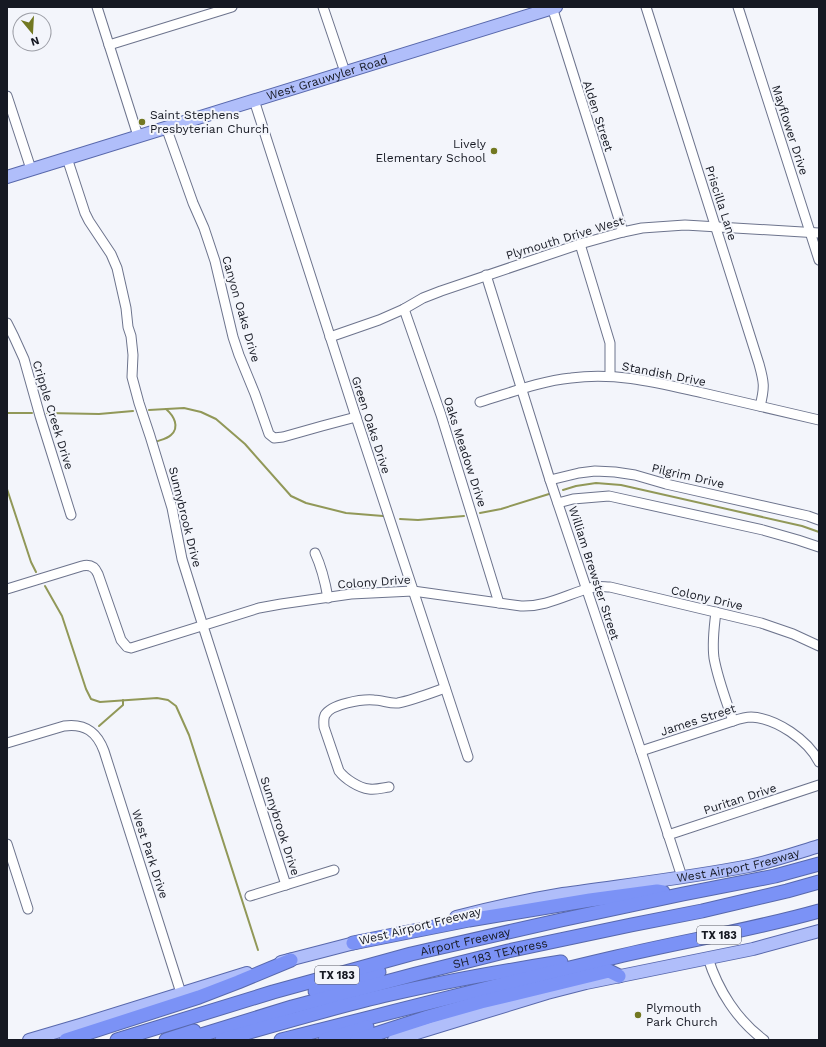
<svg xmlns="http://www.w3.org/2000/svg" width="826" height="1047" font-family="'Work Sans',sans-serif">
	<rect width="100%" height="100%" fill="#f3f5fb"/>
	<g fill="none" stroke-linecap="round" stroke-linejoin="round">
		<g stroke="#919858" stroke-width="2">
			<polyline points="149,410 184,408 201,412 216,419 245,444 291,496 306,503 346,513 383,516"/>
			<polyline points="7,413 32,413"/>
			<polyline points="47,413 99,414 133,411"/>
			<path d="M155,442C160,440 167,439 171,435C180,427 174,416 166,409"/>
			<polyline points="7,489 31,562 36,572"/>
			<polyline points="563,490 576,486 596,483 621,485 802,526 819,532"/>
			<polyline points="480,513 501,509 549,494"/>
			<polyline points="400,519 418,520 464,516"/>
			<polyline points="45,586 62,616 86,689 91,699 100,702 157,698 168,700 176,706 189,735 258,950"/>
			<polyline points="99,726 123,705 123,700"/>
		</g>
		<g stroke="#6d748d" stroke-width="11">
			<g id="minor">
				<polyline points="97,7 138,136"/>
				<polyline points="323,7 345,72"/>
				<polyline points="552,7 623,232"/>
				<path d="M646,7L759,364C764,382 765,387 760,406"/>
				<polyline points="738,7 819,260"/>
				<polyline points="109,45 232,7"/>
				<polyline points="7,96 31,169"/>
				<polyline points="254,100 356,417 468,757"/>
				<polyline points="166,127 193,203 204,228 215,261 233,337 239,355 255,394 269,434 274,438 283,437 322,426 356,417"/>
				<polyline points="67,158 85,213 89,221 111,254 117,268 126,308 128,327 131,336 133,355 132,377 139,403 150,436 172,508 182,559 203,626 286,885"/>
				<polyline points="580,244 610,343 610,376"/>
				<polyline points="486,275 550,480 641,751 682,877"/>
				<polyline points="404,309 441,415 499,603"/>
				<polyline points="7,323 14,337 24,359 40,416 71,515"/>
				<polyline points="330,337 379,320 404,309 423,298 441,291 580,244 623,232 642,228 685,225 819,233"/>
				<path d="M480,402C510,393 540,381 571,378C618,372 658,383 703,393C742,402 780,411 819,420"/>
				<polyline points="550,480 579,473 595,471 615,472 635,475 666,484 808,516 819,520"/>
				<polyline points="558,503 573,499 609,496 763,530 798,540 819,547"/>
				<path d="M315,553C322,568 325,581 328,598"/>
				<path d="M7,589L82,566C90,564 95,567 98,574L121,640L127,647L131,648L259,608L281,604L351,594L413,591L521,606C548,607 569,593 594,587C599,586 605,587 610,587L761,623L793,634L819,646"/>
				<path d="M716,612C714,627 712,643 714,658C718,680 726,700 733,721"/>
				<path d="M7,743L64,726C85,723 97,732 104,751L181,993"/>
				<path d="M641,751L733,721C739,719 745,717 751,717C776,718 808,740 819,762"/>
				<path d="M389,787C382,788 376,790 369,789C359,788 345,779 339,771L324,727C324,723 323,719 325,715C331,704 362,699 374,700C382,700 390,704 398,703C413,700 431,693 445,688"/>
				<polyline points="668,835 819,785"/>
				<polyline points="7,844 28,909"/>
				<polyline points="250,896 334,870"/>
				<path d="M708,958C718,990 737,1020 764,1040"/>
			</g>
		</g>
		<g stroke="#5868ac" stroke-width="14">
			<g id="major">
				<path id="s1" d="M7,177L556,7"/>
				<path id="s2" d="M456,917C491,908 527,900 563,894C625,885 687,878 749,866C773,861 796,853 819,846"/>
				<polyline points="281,962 362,941"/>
				<polyline points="29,1040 80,1025 247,973"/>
				<polyline points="394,1040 547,993 586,983 753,949 819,931"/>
			</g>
		</g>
		<g stroke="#5868ac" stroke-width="15">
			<g id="highway">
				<polyline points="353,943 469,920 590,900 657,891 663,892"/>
				<polyline points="315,991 379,972"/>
				<polyline points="66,1040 199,997 238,982 291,960"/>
				<path id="s3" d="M117,1040L273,992L411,954L561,920L683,894L775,876L819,864"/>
				<polyline points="166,1040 194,1031"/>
				<path id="s4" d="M185,1040L292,1007L416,974L508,951L631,925L702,911L787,891L819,882"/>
				<path d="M222,1040C278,1024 334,1007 391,994C447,981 504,971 561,962"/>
				<path d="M281,1040C393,1012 504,983 616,957C683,941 752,930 819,911"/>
				<polyline points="325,1040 367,1027"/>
				<polyline points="357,1040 428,1017 481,1002 609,971 619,976"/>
			</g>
		</g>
		<use href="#minor" stroke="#fff" stroke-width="9"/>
		<use href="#major" stroke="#b0befa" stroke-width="12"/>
		<use href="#highway" stroke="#7b92f6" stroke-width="13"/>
	</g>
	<g fill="#727821" stroke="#f3f5fb" stroke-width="1.5">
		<circle cx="142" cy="122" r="4"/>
		<circle cx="494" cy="151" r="4"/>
		<circle cx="638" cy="1015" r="4"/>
	</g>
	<g text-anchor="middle" stroke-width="4" stroke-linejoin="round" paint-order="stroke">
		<g fill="#f3f5fb" stroke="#585b64" stroke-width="1">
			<rect x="697" y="926" width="44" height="18" rx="3"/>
			<rect x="315" y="966" width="44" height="18" rx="3"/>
		</g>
		<g font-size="11" font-weight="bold" fill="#161923">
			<text x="719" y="939">TX 183</text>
			<text x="337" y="979">TX 183</text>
		</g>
		<g font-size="12" fill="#161923" stroke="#f3f5fb">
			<text dy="4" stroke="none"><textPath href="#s1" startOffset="335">West Grauwyler Road</textPath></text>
			<text transform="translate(598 116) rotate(72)" y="4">Alden Street</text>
			<text transform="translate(790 130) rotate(72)" y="4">Mayflower Drive</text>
			<text transform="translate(721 203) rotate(72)" y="4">Priscilla Lane</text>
			<text transform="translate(565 238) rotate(-17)" y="4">Plymouth Drive West</text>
			<text transform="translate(241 309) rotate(74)" y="4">Canyon Oaks Drive</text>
			<text transform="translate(664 374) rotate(11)" y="4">Standish Drive</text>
			<text transform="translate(53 415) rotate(73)" y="4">Cripple Creek Drive</text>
			<text transform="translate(371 425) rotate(72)" y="4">Green Oaks Drive</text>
			<text transform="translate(465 452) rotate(72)" y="4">Oaks Meadow Drive</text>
			<text transform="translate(688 476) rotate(13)" y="4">Pilgrim Drive</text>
			<text transform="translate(185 517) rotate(76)" y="4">Sunnybrook Drive</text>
			<text transform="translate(594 573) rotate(72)" y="4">William Brewster Street</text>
			<text transform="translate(374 582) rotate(-4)" y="4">Colony Drive</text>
			<text transform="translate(707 598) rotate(13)" y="4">Colony Drive</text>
			<text transform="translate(698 720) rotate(-18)" y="4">James Street</text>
			<text transform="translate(740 799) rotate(-18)" y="4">Puritan Drive</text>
			<text transform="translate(280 826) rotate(72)" y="4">Sunnybrook Drive</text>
			<text transform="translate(150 854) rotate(72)" y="4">West Park Drive</text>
			<text dy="4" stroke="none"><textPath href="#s2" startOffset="287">West Airport Freeway</textPath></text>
			<text transform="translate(420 926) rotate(-14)" y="4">West Airport Freeway</text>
			<text dy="4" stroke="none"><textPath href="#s3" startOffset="362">Airport Freeway</textPath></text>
			<text dy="4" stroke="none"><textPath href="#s4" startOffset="327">SH 183 TEXpress</textPath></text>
		</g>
		<g font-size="12" fill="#161923" stroke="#f3f5fb" text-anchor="start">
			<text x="150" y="119">Saint Stephens<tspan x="150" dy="14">Presbyterian Church</tspan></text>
			<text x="486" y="148" text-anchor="end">Lively<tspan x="486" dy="14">Elementary School</tspan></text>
			<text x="646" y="1012">Plymouth<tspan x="646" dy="14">Park Church</tspan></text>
		</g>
	</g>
	<rect width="826" height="1047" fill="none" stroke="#161923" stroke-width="16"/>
	<g transform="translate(32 32) rotate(162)"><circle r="19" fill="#f3f5fb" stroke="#9b9da5"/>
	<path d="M0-3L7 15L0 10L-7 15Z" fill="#727821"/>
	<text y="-6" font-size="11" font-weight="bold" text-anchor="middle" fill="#161923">N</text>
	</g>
</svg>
